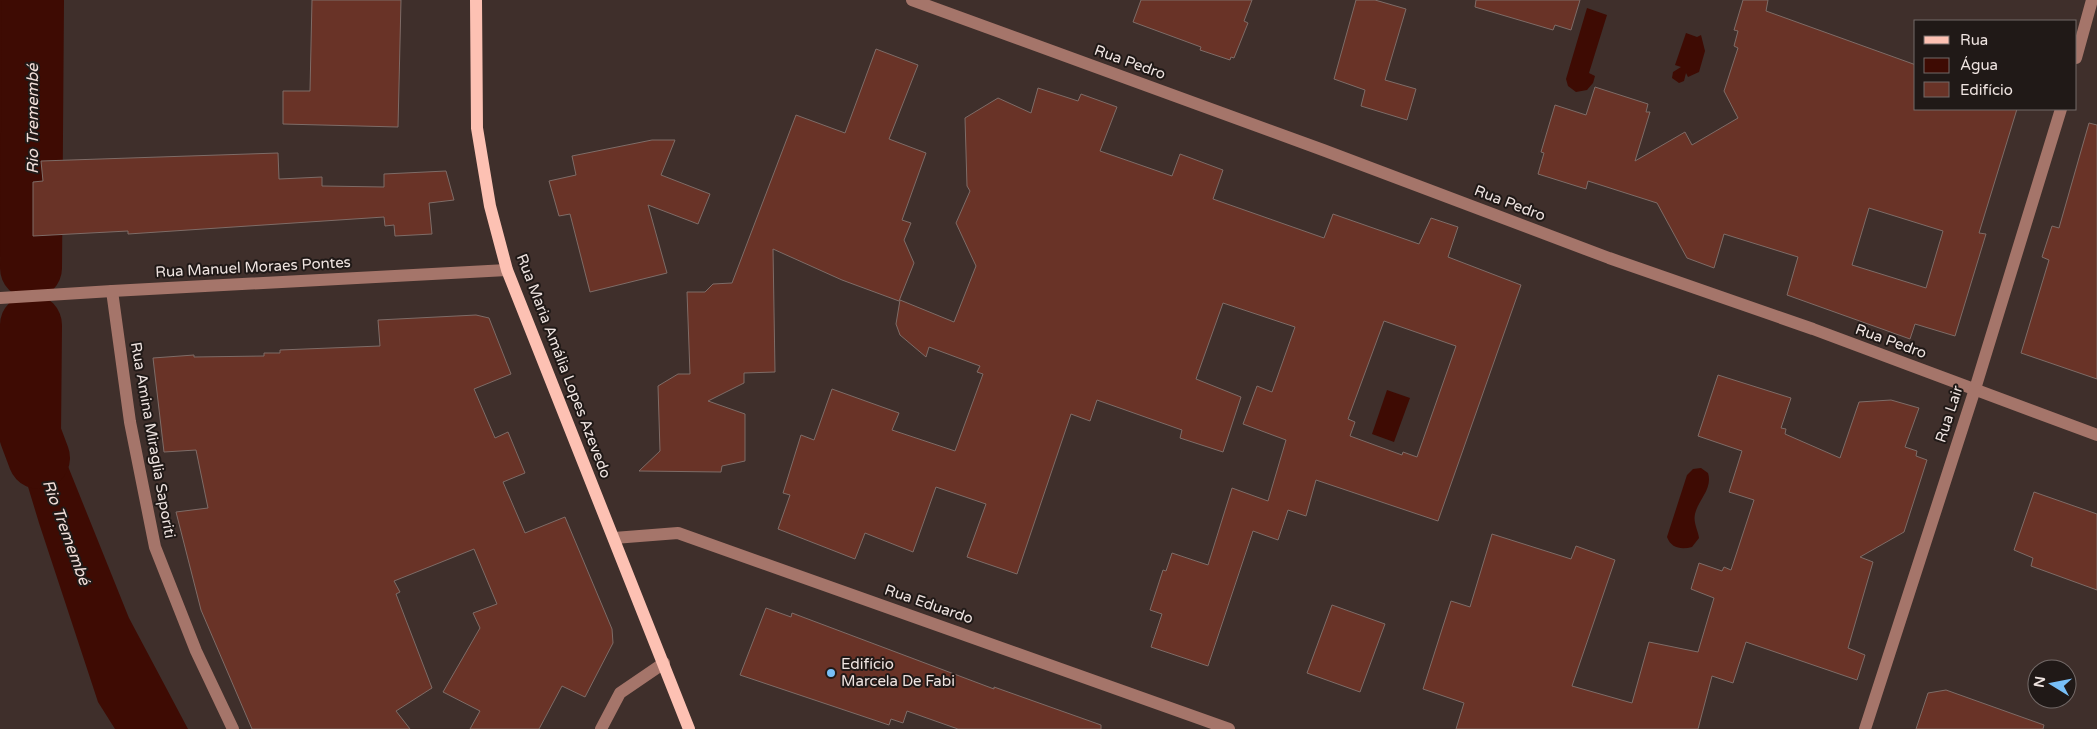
<svg xmlns="http://www.w3.org/2000/svg" width="2097" height="729" font-family="'Varela Round',sans-serif">
	<rect width="100%" height="100%" fill="#3f2f2b"/>
	<g fill="#3e0b03">
		<polygon points="0,0 28,0 15,256 0,257"/>
		<polygon points="1587,8 1607,15 1589,73 1595,76 1593,83 1587,90 1576,92 1568,86 1566,79"/>
		<polygon points="1686,33 1697,37 1701,35 1705,51 1699,72 1688,77 1686,73 1684,81 1679,83 1672,78 1673,72 1681,67 1675,65"/>
		<polygon points="12,327 129,618 188,729 115,729 98,702 39,523 0,394 0,328"/>
		<polygon points="1387,390 1410,398 1394,442 1372,434"/>
		<path d="M1701,468L1708,473C1713,489 1698,500 1695,514C1693,523 1698,530 1699,538L1692,547C1681,550 1671,548 1667,537L1687,475L1693,469Z"/>
	</g>
	<g fill="none" stroke-linecap="round" stroke-linejoin="round">
		<g stroke="#3e0b03" stroke-width="62">
			<polyline points="31,268 33,0"/>
			<polyline points="31,325 30,434 39,458"/>
		</g>
	</g>
	<g fill="#693327" stroke="#7e6c67" fill-rule="evenodd">
		<polygon points="312,0 401,0 398,127 283,124 283,91 310,91"/>
		<polygon points="1141,0 1252,0 1244,21 1248,23 1234,58 1231,57 1230,60 1200,50 1201,47 1133,22"/>
		<polygon points="1356,0 1375,0 1406,9 1385,80 1416,89 1407,120 1361,106 1365,90 1334,79"/>
		<polygon points="1476,0 1580,0 1571,30 1555,25 1553,30 1475,7"/>
		<path d="M1743,0H1768L1766,11L1916,65V109H2017L1979,233L1986,234L1955,336L1915,324L1910,339L1787,295L1798,257L1724,234L1714,268L1687,258L1657,203L1588,181L1586,189L1538,174L1544,153L1541,152L1555,105L1586,115L1595,87L1648,104L1646,112H1650L1635,161L1685,132L1692,145L1738,118L1724,91L1738,48L1734,46L1738,31L1734,30ZM1869,208L1943,231L1926,288L1852,265Z"/>
		<polygon points="876,49 918,65 889,139 926,153 902,220 911,223 904,240 914,263 899,301 842,280 773,249 775,372 744,373 744,383 708,401 745,414 745,461 722,466 721,472 639,471 660,451 658,386 678,374 690,374 687,292 705,292 713,284 732,283 796,115 845,133"/>
		<path d="M1038,88L1078,101L1081,94L1117,107L1100,151L1172,176L1180,154L1223,170L1213,199L1324,238L1333,214L1419,244L1431,218L1458,227L1448,257L1521,285L1438,521L1316,480L1306,516L1288,510L1278,540L1253,531L1208,666L1151,647L1162,614L1150,610L1163,570L1166,571L1172,553L1208,565L1232,488L1268,501L1286,440L1243,424L1257,386L1272,392L1295,327L1223,303L1196,379L1241,397L1223,452L1180,438L1182,430L1097,400L1090,421L1071,414L1017,574L967,557L986,504L936,487L913,552L865,533L855,559L778,529L790,495L783,493L801,435L814,440L832,389L899,413L892,430L955,451L983,374L977,372L980,366L929,347L926,357L900,335L896,324L900,300L954,322L976,266L956,223L970,191L967,186L965,118L998,98L1031,113ZM1384,321L1456,346L1417,457L1403,452L1402,455L1350,436L1355,422L1348,419Z"/>
		<polygon points="2089,123 2097,125 2097,379 2021,353 2049,260 2042,257 2052,226 2059,228"/>
		<polygon points="652,140 675,140 661,175 710,194 698,224 648,205 667,273 590,292 570,214 559,216 549,181 576,175 572,156"/>
		<polygon points="278,153 279,179 322,177 322,186 384,187 384,174 446,171 454,200 429,203 432,234 395,236 394,225 385,226 384,217 128,234 128,231 33,236 33,182 43,181 41,161"/>
		<polygon points="476,315 489,318 511,374 474,389 495,438 508,432 525,473 503,482 525,533 565,517 612,629 613,643 585,697 562,686 539,729 470,729 480,711 443,692 480,628 473,613 497,604 474,549 394,581 400,592 396,594 432,688 396,711 410,729 252,729 201,610 176,512 208,508 196,450 164,452 153,358 194,355 194,357 264,356 264,353 280,353 280,350 380,346 378,320"/>
		<polygon points="1718,375 1791,398 1781,428 1786,429 1785,434 1840,458 1859,402 1891,400 1919,408 1905,447 1917,451 1916,456 1927,460 1904,532 1860,557 1873,562 1848,648 1865,655 1857,680 1746,642 1733,683 1712,676 1698,729 1456,729 1464,703 1423,689 1451,601 1470,607 1492,534 1571,559 1576,546 1615,560 1572,686 1632,703 1649,642 1698,652 1714,598 1691,589 1699,563 1722,571 1724,567 1731,570 1754,500 1729,492 1742,451 1698,436"/>
		<polygon points="2034,492 2097,514 2097,590 2031,566 2033,558 2014,550"/>
		<polygon points="1332,605 1385,624 1360,692 1307,673"/>
		<polygon points="766,608 791,617 792,613 994,689 994,687 1101,725 1101,729 958,729 907,711 903,723 891,719 889,725 740,675"/>
		<polygon points="1946,690 2044,725 2043,729 1916,729 1928,693"/>
	</g>
	<g fill="none" stroke-linecap="round" stroke-linejoin="round">
		<g stroke="#a5756a" stroke-width="12">
			<polyline points="912,0 1323,150 1609,258 1813,329 2097,435"/>
			<polyline points="2076,58 2092,0"/>
			<polyline points="112,291 130,422 155,547 196,651 233,729"/>
			<polyline points="0,298 112,291 507,270"/>
			<polyline points="614,538 678,533 1229,729"/>
			<polyline points="601,729 620,693 664,663"/>
			<polyline points="1865,729 1975,389 2061,109"/>
		</g>
		<polyline stroke="#fdc1b3" stroke-width="12" points="476,0 477,128 490,206 507,270 689,729"/>
	</g>
	<circle fill="#78bff7" stroke="#201917" stroke-width="2" cx="831" cy="673" r="5"/>
	<g text-anchor="middle" stroke-width="4" stroke-linejoin="round" paint-order="stroke">
		<g font-size="15" fill="#efe4e1" stroke="#201917">
			<text transform="translate(1130 62) rotate(20)" y="5">Rua Pedro</text>
			<text transform="translate(1510 203) rotate(21)" y="5">Rua Pedro</text>
			<text transform="translate(253 267) rotate(-3)" y="5">Rua Manuel Moraes Pontes</text>
			<text transform="translate(1891 341) rotate(20)" y="5">Rua Pedro</text>
			<text transform="translate(564 366) rotate(69)" y="5">Rua Maria Amália Lopes Azevedo</text>
			<text transform="translate(1949 414) rotate(-72)" y="5">Rua Lair</text>
			<text transform="translate(153 440) rotate(80)" y="5">Rua Amina Miraglia Saporiti</text>
			<text transform="translate(929 604) rotate(19)" y="5">Rua Eduardo</text>
		</g>
		<g font-size="15" fill="#efe4e1" stroke="#201917" text-anchor="start">
			<text x="841" y="669">Edifício<tspan x="841" dy="17">Marcela De Fabi</tspan></text>
		</g>
		<g font-size="16" font-style="italic" fill="#f2dfda" stroke="#201917">
			<text transform="translate(32 119) rotate(-90)" y="6">Rio Tremembé</text>
			<text transform="translate(67 532) rotate(70)" y="6">Rio Tremembé</text>
		</g>
	</g>
	<rect x="1914" y="20" width="162" height="90" fill="#201917" stroke="#736a68"/>
	<rect x="1924" y="36" width="25" height="8" fill="#fdc1b3" stroke="#736a68"/>
	<text x="1960" y="45" font-size="15" fill="#efe4e1">Rua</text>
	<rect x="1924" y="58" width="25" height="15" fill="#3e0b03" stroke="#736a68"/>
	<text x="1960" y="70" font-size="15" fill="#efe4e1">Água</text>
	<rect x="1924" y="82" width="25" height="15" fill="#693327" stroke="#736a68"/>
	<text x="1960" y="95" font-size="15" fill="#efe4e1">Edifício</text>
	<g transform="translate(2052 684) rotate(280)"><circle r="24" fill="#201917" stroke="#736a68"/>
	<path d="M0-4L9 19L0 12L-9 19Z" fill="#78bff7"/>
	<text y="-8" font-size="14" font-weight="bold" text-anchor="middle" fill="#efe4e1">N</text>
	</g>
</svg>
